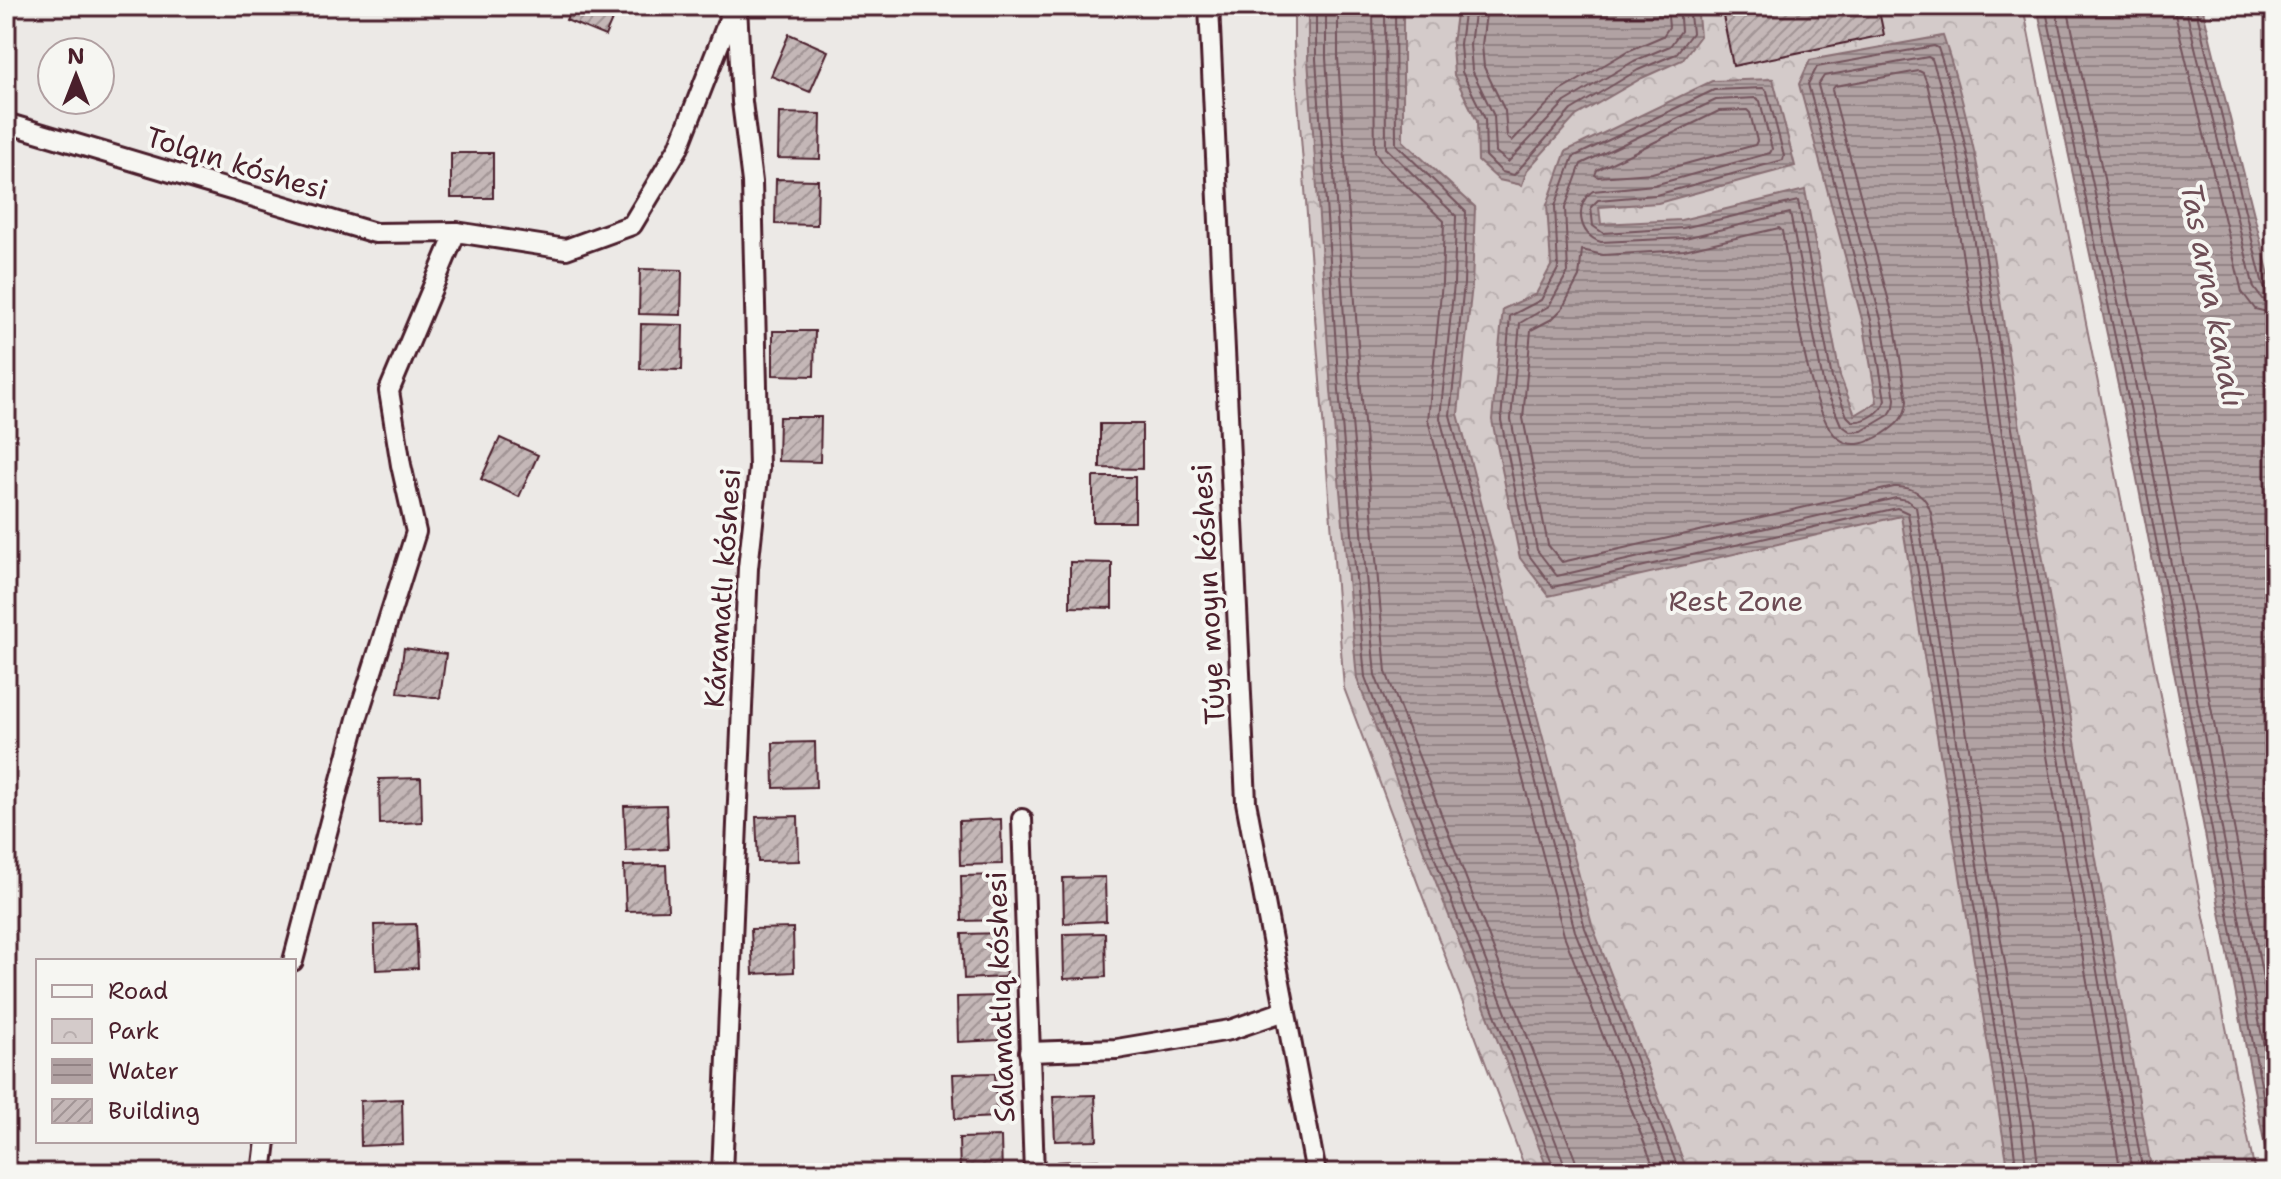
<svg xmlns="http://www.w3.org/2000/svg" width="2281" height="1179" font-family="'Shantell Sans',sans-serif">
	<defs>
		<pattern id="park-crowns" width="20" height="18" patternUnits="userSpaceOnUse" patternTransform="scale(2)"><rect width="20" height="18" fill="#d4cbca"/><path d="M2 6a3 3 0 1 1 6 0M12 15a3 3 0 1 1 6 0" fill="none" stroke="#b8aeae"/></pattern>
		<pattern id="water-rules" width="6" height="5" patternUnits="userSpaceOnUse" patternTransform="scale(2)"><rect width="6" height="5" fill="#b1a2a3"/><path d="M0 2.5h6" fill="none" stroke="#928385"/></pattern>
		<pattern id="building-hatch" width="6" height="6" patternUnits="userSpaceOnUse" patternTransform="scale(2)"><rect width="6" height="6" fill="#c4b7b7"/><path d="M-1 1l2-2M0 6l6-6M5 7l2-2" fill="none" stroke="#a19495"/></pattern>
	</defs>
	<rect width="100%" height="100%" fill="#ece9e6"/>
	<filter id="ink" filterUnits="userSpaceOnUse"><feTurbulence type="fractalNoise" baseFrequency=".0125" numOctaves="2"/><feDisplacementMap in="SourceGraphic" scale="16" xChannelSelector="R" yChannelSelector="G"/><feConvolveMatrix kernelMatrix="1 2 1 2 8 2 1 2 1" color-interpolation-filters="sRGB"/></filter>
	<g filter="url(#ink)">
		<polygon fill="url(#park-crowns)" stroke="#8f757a" stroke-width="2" points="1294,6 2023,6 2255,1173 1527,1173 1344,688 1294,48"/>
		<g fill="url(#water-rules)" stroke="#886e73" stroke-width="2">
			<polygon points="1308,6 1403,6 1403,141 1475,207 1472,285 1458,414 1592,925 1688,1173 1549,1173 1357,679 1331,390 1308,59"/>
			<polygon points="1457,6 1697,6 1700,36 1682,60 1642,78 1576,116 1527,170 1522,185 1499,180 1478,161 1477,121 1454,75 1452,44"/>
			<polygon points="2037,6 2202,6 2275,299 2275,1173 2270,1173 2129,437"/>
			<path d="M1943,36C1987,167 1998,304 2022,439C2064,684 2108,929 2152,1173H2009L1901,516L1549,596L1520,558L1492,420L1503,309L1536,294L1551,266L1547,205L1566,151L1712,81L1773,79L1795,166L1658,203L1599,207L1601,224L1681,220L1805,190L1840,376L1855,415L1877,402L1864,327L1799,84L1810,60Z"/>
		</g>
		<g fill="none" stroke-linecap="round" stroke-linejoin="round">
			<g stroke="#73535b" stroke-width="2">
				<polyline points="1316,6 1316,59 1339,390 1365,677 1556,1173"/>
				<polyline points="1326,6 1326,58 1349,389 1375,675 1564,1163 1566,1173"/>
				<polyline points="1338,6 1338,58 1361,388 1386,672 1575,1159 1578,1173"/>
				<polyline points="1373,6 1375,152 1382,163 1444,221 1442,283 1428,420 1564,935 1656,1173"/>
				<polyline points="1385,6 1386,148 1456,216 1454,284 1440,418 1575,931 1669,1173"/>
				<polyline points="1395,6 1396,144 1466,212 1464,284 1450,415 1585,928 1680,1173"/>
				<polyline points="1465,6 1460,44 1462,72 1485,119 1486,156 1502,172 1514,175 1571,110 1638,70 1676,54 1692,33 1689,6"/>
				<polyline points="1475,6 1470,45 1472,70 1494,116 1496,152 1508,162 1565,102 1634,61 1670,46 1681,31 1679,6"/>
				<polyline points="1487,6 1482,45 1484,67 1505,111 1507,137 1512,141 1560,91 1628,51 1663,36 1669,27 1667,6"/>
				<polyline points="2045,6 2136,436 2275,1157"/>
				<polyline points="2055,6 2146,434 2275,1104"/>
				<polyline points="2067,6 2158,431 2275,1041"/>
				<polyline points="2173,6 2242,292 2255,309 2275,314"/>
				<polyline points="2185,6 2254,288 2262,299 2275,302"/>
				<polyline points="2195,6 2263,285 2268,291 2275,292"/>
				<polygon points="1747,110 1750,113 1757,141 1755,145 1652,173 1598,177 1595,175 1597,170 1719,111"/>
				<path d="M2017,1173L2010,1119L1908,513L1897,508L1553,587L1528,554L1501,420L1510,316L1541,300L1558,269L1555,206L1573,157L1714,90L1763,88L1767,91L1784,156L1783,160L1656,195L1598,200L1591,207L1593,226L1603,233L1683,228L1798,201L1832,378L1847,416L1852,421C1864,423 1883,412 1885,400L1872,324L1808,84L1817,67L1934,46L1938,48C1981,174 1991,309 2014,440C2056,684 2099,929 2143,1173"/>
				<path d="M2027,1173L2020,1117L1916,507L1907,500L1896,498L1557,576L1537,550L1511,419L1520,323L1549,306L1568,272L1565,208L1581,164L1716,100L1756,98L1760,101L1772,149L1770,153L1654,185L1593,191C1574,203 1578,236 1601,242L1685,238L1790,213L1823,382L1841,425L1851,432L1862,431L1889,415L1894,407L1895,399L1882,323L1818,85L1824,76L1928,57L1932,59C1973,181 1982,313 2003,440C2045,684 2090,929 2133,1173"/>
				<path d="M2039,1173L2032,1116L1991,883L1931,513C1926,495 1913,486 1894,487L1562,562L1548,545L1523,418L1531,330L1552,319L1562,309L1579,277L1582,250L1603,255L1684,250L1779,228L1782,231C1790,272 1808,416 1838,438C1853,450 1869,442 1883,434C1897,425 1906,417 1907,401L1894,320L1832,90L1835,86L1919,71L1923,73L1927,83L1954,200L1991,440L2121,1173"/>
			</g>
		</g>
		<g fill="url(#building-hatch)" stroke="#4a1f2b" stroke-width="2">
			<rect x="236" y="6" width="42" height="8"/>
			<polygon points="572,6 618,6 605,36 566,20"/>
			<polygon points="1721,6 1878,6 1884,35 1733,66"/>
			<polygon points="789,34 828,51 810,92 771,76"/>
			<polygon points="779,113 821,114 820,159 778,158"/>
			<rect x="451" y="153" width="42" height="45"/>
			<polygon points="776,179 818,180 817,225 775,224"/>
			<polygon points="640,269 682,270 681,315 639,314"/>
			<polygon points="641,324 683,325 682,370 640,369"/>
			<polygon points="773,331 815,331 814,376 773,375"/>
			<polygon points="779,417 821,417 820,462 778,461"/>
			<polygon points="1100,424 1142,424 1142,469 1100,468"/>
			<polygon points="500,438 538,455 519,497 481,479"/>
			<rect x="1093" y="477" width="42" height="45"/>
			<polygon points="1070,562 1112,563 1112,608 1070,607"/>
			<polygon points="404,648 446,654 440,698 398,693"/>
			<polygon points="815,742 816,787 774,788 773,743"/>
			<polygon points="421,778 422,822 380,824 379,779"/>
			<polygon points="666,805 668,849 626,851 624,806"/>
			<polygon points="798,816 799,861 758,862 756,817"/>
			<polygon points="1001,819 1002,864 960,865 959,821"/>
			<polygon points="666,865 668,910 626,911 624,866"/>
			<polygon points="1003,875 1004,920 962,921 961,876"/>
			<polygon points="1105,877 1106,921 1064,923 1063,878"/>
			<polygon points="416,924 418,968 376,970 374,925"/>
			<polygon points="793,928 794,972 753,974 751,929"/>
			<polygon points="1004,933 1006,977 964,979 962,934"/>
			<polygon points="1105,933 1106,977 1064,979 1063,934"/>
			<polygon points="999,996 1000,1040 958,1042 957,997"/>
			<polygon points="995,1073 997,1117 955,1119 953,1074"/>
			<polygon points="1095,1095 1097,1140 1055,1141 1053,1096"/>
			<polygon points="402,1099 403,1144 361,1146 360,1101"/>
			<polygon points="1001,1137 1002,1173 960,1173 959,1138"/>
			<polygon points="1099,1160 1099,1173 1057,1173 1057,1162"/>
			<polygon points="402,1164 402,1173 360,1173 360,1165"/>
		</g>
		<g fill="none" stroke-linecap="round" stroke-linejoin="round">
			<g stroke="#4a1f2b" stroke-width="24">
				<g id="minor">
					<polyline points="1209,6 1246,802 1316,1173"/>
					<polyline points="6,123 375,233 456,232 566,249 632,225 679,147 734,6"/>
					<polyline points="1022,819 1034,1173"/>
					<polyline points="293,961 357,719 416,532 401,465 389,391 456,232"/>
					<polyline points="1029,1052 1117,1049 1230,1030 1285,1011"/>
					<polyline points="262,1173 266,1141"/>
					<polyline points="722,1173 748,568 759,468 752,182 742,102 737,6"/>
				</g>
			</g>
			<use href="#minor" stroke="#f6f6f2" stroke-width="18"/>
		</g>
	</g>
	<g text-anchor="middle" stroke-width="8" stroke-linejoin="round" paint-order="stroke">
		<g font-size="28" fill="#4a1f2b" stroke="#f6f6f2">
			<text transform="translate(237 163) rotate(17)" y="10">Tolqın kóshesi</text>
			<text transform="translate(722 588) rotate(-86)" y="10">Káramatlı kóshesi</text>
			<text transform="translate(1208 594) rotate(-93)" y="10">Túye moyın kóshesi</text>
			<text transform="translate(1000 997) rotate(-92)" y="10">Salamatlıq kóshesi</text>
		</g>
		<g font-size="28" fill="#6c4a53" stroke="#f6f6f2">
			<text x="1736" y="611">Rest Zone</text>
		</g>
		<g font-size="30" font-style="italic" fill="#6e4d55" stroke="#f6f6f2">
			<text transform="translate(2212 295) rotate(79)" y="10">Tas arna kanalı</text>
		</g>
	</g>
	<rect width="2281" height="1179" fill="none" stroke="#f6f6f2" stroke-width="32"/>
	<rect x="16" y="16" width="2249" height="1147" fill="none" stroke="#4a1f2b" stroke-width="3" filter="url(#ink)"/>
	<rect x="36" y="959" width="260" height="184" fill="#f6f6f2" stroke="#b1a0a2" stroke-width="2"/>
	<rect x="52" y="985" width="40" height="12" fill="#f6f6f2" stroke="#b1a0a2" stroke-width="2"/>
	<text x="108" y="999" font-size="24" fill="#4a1f2b">Road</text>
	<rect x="52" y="1019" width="40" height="24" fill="url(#park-crowns)" stroke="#b1a0a2" stroke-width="2"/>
	<text x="108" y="1039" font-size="24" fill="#4a1f2b">Park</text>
	<rect x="52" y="1059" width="40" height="24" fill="url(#water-rules)" stroke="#b1a0a2" stroke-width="2"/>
	<text x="108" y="1079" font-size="24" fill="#4a1f2b">Water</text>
	<rect x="52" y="1099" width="40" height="24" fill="url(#building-hatch)" stroke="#b1a0a2" stroke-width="2"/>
	<text x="108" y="1119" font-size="24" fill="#4a1f2b">Building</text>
	<g transform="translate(76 76)"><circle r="38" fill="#f6f6f2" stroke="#b1a0a2" stroke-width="2"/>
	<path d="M0-6L14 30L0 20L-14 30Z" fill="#4a1f2b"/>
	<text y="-12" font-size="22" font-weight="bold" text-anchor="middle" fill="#4a1f2b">N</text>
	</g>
</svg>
